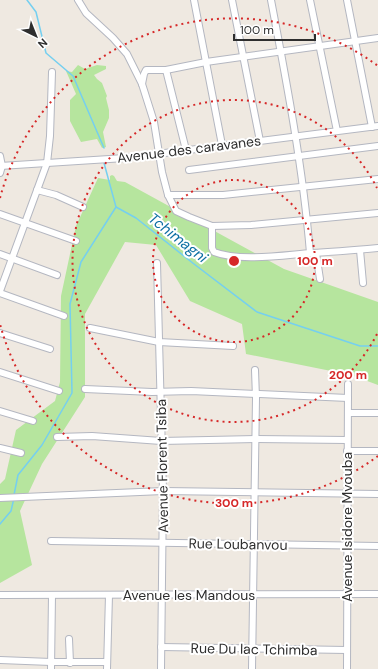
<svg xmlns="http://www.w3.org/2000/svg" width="378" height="669" font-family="'DM Sans',sans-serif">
	<rect width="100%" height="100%" fill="#efe9e1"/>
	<g fill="#b6e59e">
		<polygon points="78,65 85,69 97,65 106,66 106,69 94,75 97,79 102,83 107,96 106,98 109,110 109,118 103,132 106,147 102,148 97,139 81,142 70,121 70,100 76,94 66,71 72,72"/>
		<polygon points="112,175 114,176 117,181 125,182 284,269 378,302 378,385 351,375 246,354 242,324 190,301 156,245 125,242 85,314 85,397 42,464 20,511 32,565 0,583 0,484 5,479 16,430 55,401 60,382 61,296 76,226 98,178 110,180 110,176"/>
	</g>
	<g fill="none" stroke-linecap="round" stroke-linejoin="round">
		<g stroke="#75cff0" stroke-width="1.5">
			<polyline points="27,0 36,12 46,53 73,76 104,148"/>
			<polyline points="104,163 116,207 136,218 194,264 257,312 360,346 378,346"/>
			<polyline points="14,495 18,475 42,445 72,393 70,304 81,262 116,207"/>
			<polyline points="0,524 11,511 14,498"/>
		</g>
		<g stroke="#b4b7c1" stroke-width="8">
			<g id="minor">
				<polyline points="78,0 86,13 113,38 127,54 142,84 154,122 162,172 168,195 176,211 189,217 212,226 251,225 378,213"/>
				<polyline points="194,0 222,145"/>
				<polyline points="232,0 260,141"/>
				<path d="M271,0C287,84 303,168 310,253"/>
				<polyline points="310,0 337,131"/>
				<polyline points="347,0 372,127"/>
				<polyline points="166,70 186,150"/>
				<polyline points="142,84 144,74 146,70 166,70 206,62 378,38"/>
				<polyline points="0,156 2,166 0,173"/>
				<polyline points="0,166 125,158 378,126"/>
				<polyline points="189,170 378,146"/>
				<polyline points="37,190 56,195 83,207"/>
				<polyline points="168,195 223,195 378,179"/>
				<polyline points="0,214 76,241"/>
				<path d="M212,226V248L214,252C239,262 284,255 311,253C333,252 356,250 378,248"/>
				<polyline points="360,250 363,283"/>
				<polyline points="316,253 320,279"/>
				<polyline points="0,254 57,275"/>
				<polyline points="157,263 163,491 161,669"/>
				<polyline points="0,291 47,163 50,136 52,72"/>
				<polyline points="0,293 64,316"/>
				<polyline points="90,328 159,342 233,346"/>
				<polyline points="0,333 50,349"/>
				<polyline points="0,372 59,391"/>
				<polyline points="85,389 152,392 191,391 348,398"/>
				<polyline points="0,411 33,421"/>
				<polyline points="348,413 378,413"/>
				<polyline points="57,437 92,436 161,441 256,439 347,440"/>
				<polyline points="0,448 21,453"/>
				<polyline points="347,451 378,451"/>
				<polyline points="0,498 163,491 378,494"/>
				<polyline points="51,541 378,546"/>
				<polyline points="0,595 378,594"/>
				<polyline points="69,639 70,663"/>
				<polyline points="161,647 347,650"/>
				<polyline points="0,660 51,662 107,662"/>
				<polyline points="51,669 52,595"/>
				<polyline points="107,669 109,595"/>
				<polyline points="252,669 256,398 255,370"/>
				<polyline points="347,669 348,384"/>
			</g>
		</g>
		<use href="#minor" stroke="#fff" stroke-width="6"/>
	</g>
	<g fill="none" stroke="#d62828" stroke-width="2" stroke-dasharray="2 4">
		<circle cx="234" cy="261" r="81"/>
		<path d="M377 334A161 161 0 1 1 377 188"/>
		<path d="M378 456A242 242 0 0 1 0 324M0 198A242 242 0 0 1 378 66"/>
	</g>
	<g text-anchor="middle" stroke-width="4" stroke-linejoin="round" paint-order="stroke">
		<g font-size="14" fill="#2e2e2e" stroke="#fff">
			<text transform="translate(189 149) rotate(-7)" y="5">Avenue des caravanes</text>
			<text transform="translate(162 466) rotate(-91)" y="5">Avenue Florent Tsiba</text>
			<text transform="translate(347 527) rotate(-90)" y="5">Avenue Isidore Mvouba</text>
			<text transform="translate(238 544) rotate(1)" y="5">Rue Loubanvou</text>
			<text x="189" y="600">Avenue les Mandous</text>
			<text transform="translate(254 649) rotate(1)" y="5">Rue Du lac Tchimba</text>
		</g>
		<g font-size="15" font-style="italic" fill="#0d6fa3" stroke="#fff">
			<text transform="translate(178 238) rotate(38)" y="5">Tchimagni</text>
		</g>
	</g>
	<circle cx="234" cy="261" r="6" fill="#d62828" stroke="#fff" stroke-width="2"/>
	<g font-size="12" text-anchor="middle" font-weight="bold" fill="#d62828" stroke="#fff" stroke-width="4" stroke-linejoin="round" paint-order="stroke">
		<text x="315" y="265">100 m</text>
		<text x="348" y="379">200 m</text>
		<text x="234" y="507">300 m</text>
	</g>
	<g transform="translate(36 36) rotate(137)" stroke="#ffffff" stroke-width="3" paint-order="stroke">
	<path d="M0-3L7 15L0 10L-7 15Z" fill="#2e2e2e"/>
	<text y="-6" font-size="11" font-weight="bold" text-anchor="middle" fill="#2e2e2e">N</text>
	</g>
	<path d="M234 34v6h81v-6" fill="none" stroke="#2e2e2e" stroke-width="2"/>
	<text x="240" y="34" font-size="12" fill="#2e2e2e" stroke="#ffffff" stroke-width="3" paint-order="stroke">100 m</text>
</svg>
